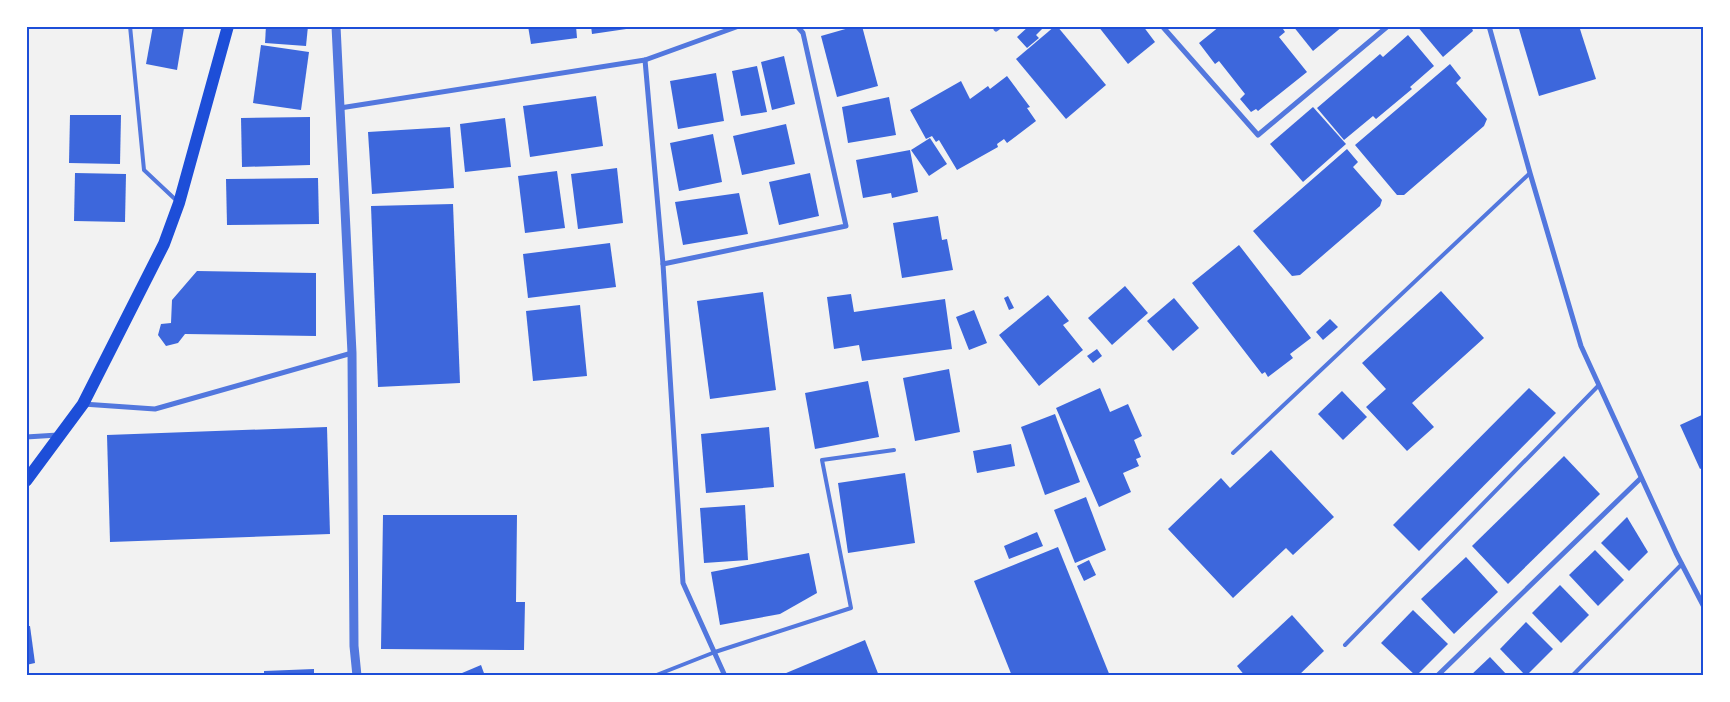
<svg xmlns="http://www.w3.org/2000/svg" width="1730" height="702" font-family="'IBM Plex Sans',sans-serif">
	<rect width="100%" height="100%" fill="#f2f2f2"/>
	<g fill="#3d67dc">
		<polygon points="153,26 184,28 177,70 146,64"/>
		<polygon points="266,26 308,26 306,46 265,43"/>
		<polygon points="528,26 576,26 577,38 531,44"/>
		<polygon points="591,26 640,26 640,27 592,34"/>
		<polygon points="856,26 862,26 878,86 837,97 821,36"/>
		<polygon points="1029,26 1045,26 1036,35 1039,38 1027,48 1017,37"/>
		<polygon points="1055,26 1057,26 1106,85 1066,119 1016,59"/>
		<polygon points="1098,26 1143,26 1155,42 1128,64"/>
		<polygon points="1220,26 1281,26 1285,32 1279,37 1307,72 1258,111 1256,109 1251,112 1240,99 1245,94 1219,61 1215,64 1199,43"/>
		<polygon points="1293,26 1343,26 1313,51"/>
		<polygon points="1417,26 1471,26 1473,31 1443,57"/>
		<polygon points="1529,26 1579,26 1596,79 1539,96 1519,29"/>
		<polygon points="1408,35 1434,66 1410,87 1412,89 1376,119 1373,116 1344,140 1317,108 1380,54 1383,57"/>
		<polygon points="261,45 309,52 301,110 253,103"/>
		<polygon points="784,56 795,104 772,110 761,62"/>
		<polygon points="1450,64 1461,78 1456,83 1487,119 1484,126 1404,195 1397,195 1355,145"/>
		<polygon points="757,66 767,112 741,116 732,71"/>
		<polygon points="716,73 724,121 678,129 670,81"/>
		<polygon points="1007,76 1030,107 1027,108 1036,121 1007,143 1004,139 997,144 998,147 957,170 939,140 936,142 932,136 934,135 926,139 910,110 961,81 970,99 988,86 990,89"/>
		<polygon points="596,96 603,146 530,157 523,106"/>
		<polygon points="889,97 896,135 848,143 842,107"/>
		<polygon points="1313,107 1346,144 1303,182 1270,144"/>
		<polygon points="70,115 121,115 120,164 69,163"/>
		<polygon points="310,117 310,165 242,167 241,118"/>
		<polygon points="505,118 511,167 465,172 460,124"/>
		<polygon points="786,124 795,164 742,175 733,136"/>
		<polygon points="450,127 454,188 372,194 368,132"/>
		<polygon points="713,134 722,182 679,191 670,143"/>
		<polygon points="930,138 947,164 929,176 911,150"/>
		<polygon points="1347,149 1358,162 1353,167 1382,200 1380,206 1300,275 1292,276 1253,231"/>
		<polygon points="910,150 918,192 892,198 891,193 863,198 856,160"/>
		<polygon points="617,168 623,223 578,229 571,174"/>
		<polygon points="557,171 565,228 525,233 518,176"/>
		<polygon points="75,173 126,174 125,222 74,221"/>
		<polygon points="810,173 819,216 779,225 769,182"/>
		<polygon points="318,178 319,224 227,225 226,179"/>
		<polygon points="739,193 748,234 683,245 675,202"/>
		<polygon points="453,204 460,383 378,387 371,206"/>
		<polygon points="938,216 942,240 947,239 953,270 902,278 893,223"/>
		<polygon points="610,243 616,287 528,298 523,254"/>
		<polygon points="1239,245 1311,338 1290,354 1293,358 1268,377 1265,372 1262,374 1192,283"/>
		<polygon points="197,271 316,273 316,336 185,334 178,343 166,346 158,335 161,324 171,323 172,300"/>
		<polygon points="1125,286 1148,313 1112,345 1088,318"/>
		<polygon points="1441,291 1484,338 1412,403 1434,427 1407,451 1366,407 1386,389 1362,363"/>
		<polygon points="763,292 776,390 710,399 697,301"/>
		<polygon points="851,294 854,312 945,299 952,349 862,361 859,345 834,349 827,297"/>
		<polygon points="1048,295 1069,321 1063,325 1083,350 1039,386 999,335"/>
		<polygon points="1008,296 1014,308 1009,310 1004,298"/>
		<polygon points="1174,298 1199,328 1173,351 1147,321"/>
		<polygon points="580,305 587,376 533,381 526,311"/>
		<polygon points="974,310 987,343 969,350 956,317"/>
		<polygon points="1330,319 1338,327 1323,340 1316,332"/>
		<polygon points="1097,349 1102,356 1093,363 1087,356"/>
		<polygon points="949,369 960,432 915,441 903,378"/>
		<polygon points="868,381 879,437 815,449 805,393"/>
		<polygon points="1100,388 1110,412 1128,404 1142,436 1134,440 1141,457 1136,459 1139,466 1123,473 1131,492 1099,507 1056,408"/>
		<polygon points="1529,388 1556,413 1419,551 1393,525"/>
		<polygon points="1342,391 1367,417 1343,440 1318,414"/>
		<polygon points="1055,414 1080,482 1045,495 1021,427"/>
		<polygon points="1704,414 1704,467 1700,469 1680,425"/>
		<polygon points="327,427 330,534 110,542 107,435"/>
		<polygon points="769,427 774,487 706,493 701,434"/>
		<polygon points="1011,444 1015,466 977,473 973,451"/>
		<polygon points="1271,450 1334,517 1293,555 1286,548 1233,598 1168,529 1221,478 1230,488"/>
		<polygon points="1564,456 1600,494 1508,584 1472,546"/>
		<polygon points="905,473 915,543 848,553 838,483"/>
		<polygon points="1086,497 1106,550 1075,563 1054,510"/>
		<polygon points="745,505 748,560 704,563 700,508"/>
		<polygon points="383,515 517,515 516,602 525,602 524,650 381,649"/>
		<polygon points="1627,517 1648,552 1629,571 1601,543"/>
		<polygon points="1037,532 1043,546 1009,559 1004,546"/>
		<polygon points="1058,547 1110,676 1012,676 974,581"/>
		<polygon points="1595,550 1624,580 1598,606 1569,575"/>
		<polygon points="809,553 817,593 780,614 720,625 711,572"/>
		<polygon points="1466,557 1498,592 1454,634 1421,599"/>
		<polygon points="1089,560 1096,575 1084,581 1077,566"/>
		<polygon points="1560,585 1589,615 1561,643 1532,613"/>
		<polygon points="1413,610 1448,644 1416,676 1381,643"/>
		<polygon points="1292,615 1324,651 1298,676 1245,676 1237,666"/>
		<polygon points="1526,622 1553,649 1526,676 1500,649"/>
		<polygon points="26,626 30,626 35,663 26,665"/>
		<polygon points="865,640 879,676 779,676"/>
		<polygon points="1490,657 1508,676 1470,676"/>
		<polygon points="481,665 485,676 455,676"/>
		<polygon points="314,669 314,676 264,676 264,671"/>
	</g>
	<g fill="none" stroke-linecap="round" stroke-linejoin="round">
		<g stroke="#5277de" stroke-width="4">
			<polyline points="130,26 144,170 177,201"/>
			<polyline points="1233,453 1530,173"/>
			<polyline points="1345,645 1599,385"/>
			<polyline points="654,676 715,652 851,608 822,460 894,450"/>
			<polyline points="1572,676 1682,564"/>
		</g>
		<g stroke="#5277de" stroke-width="5">
			<polyline points="1162,26 1258,135 1388,26"/>
			<polyline points="1489,26 1530,173 1581,346 1676,553 1704,607"/>
			<polyline points="996,29 1000,26"/>
			<polyline points="645,60 663,264 683,583 725,676"/>
			<polyline points="340,108 645,60 739,26"/>
			<polyline points="663,264 846,226 803,33 797,26"/>
			<polyline points="83,404 155,409 352,353"/>
			<polyline points="26,437 58,435"/>
			<polyline points="1437,676 1641,478"/>
		</g>
		<polyline stroke="#5277de" stroke-width="9" points="336,26 352,353 354,646 357,676"/>
		<polyline stroke="#1d4ed8" stroke-width="12" points="26,481 83,404 164,244 179,203 228,26"/>
	</g>
	<rect width="1730" height="702" fill="none" stroke="#ffffff" stroke-width="55"/>
	<rect x="28" y="28" width="1674" height="646" fill="none" stroke="#1d4ed8" stroke-width="2"/>
</svg>
